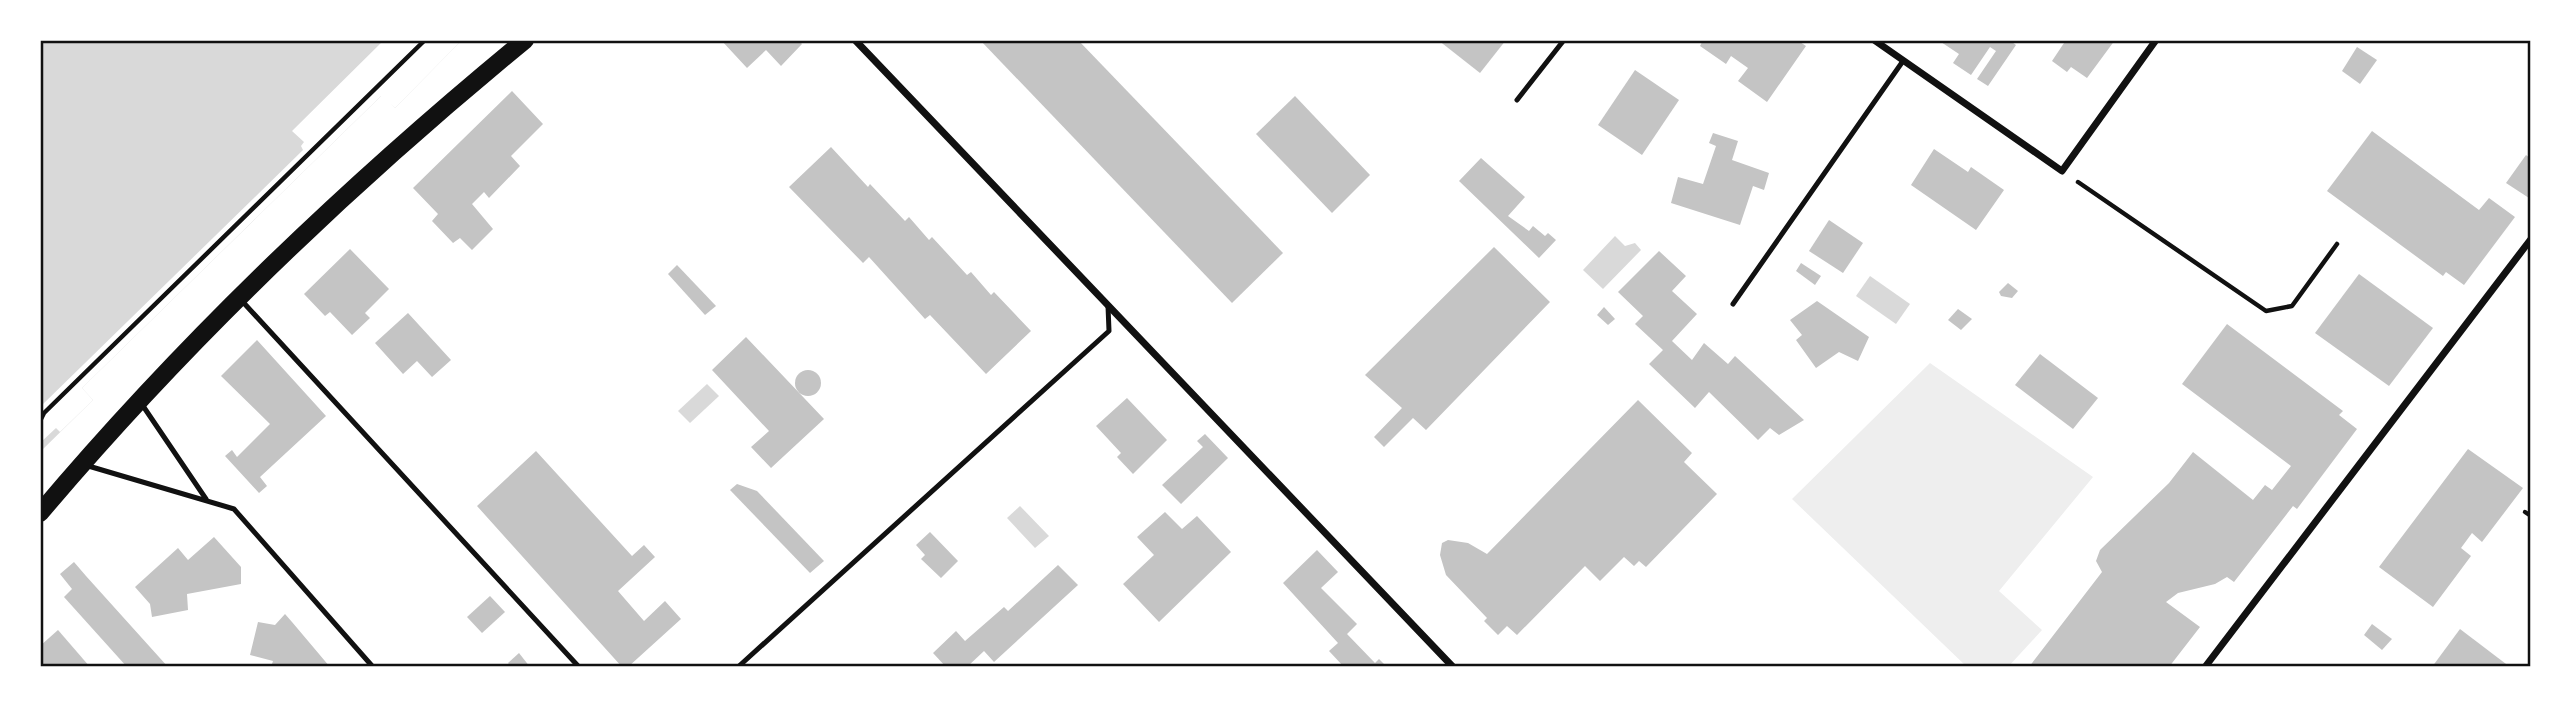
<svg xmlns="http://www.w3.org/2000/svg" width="2571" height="707" font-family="Overpass,sans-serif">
	<rect width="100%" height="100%" fill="#fff"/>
	<polygon fill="#eee" points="1930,363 2093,477 1999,591 2042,630 2008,667 1967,667 1792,499"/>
	<g fill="#d9d9d9">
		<polygon points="40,40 462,40 395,108 382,95 376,101 82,388 93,400 40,452"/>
		<polygon points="1615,236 1625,246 1635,243 1641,250 1603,289 1583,270"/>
		<polygon points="1870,276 1910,304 1896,324 1856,296"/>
		<polygon points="707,384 719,396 690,423 678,411"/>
		<polygon points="1020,506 1049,536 1035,548 1007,518"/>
	</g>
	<polygon fill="#fff" points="384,40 462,40 395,108 381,96 82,388 93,400 60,432 56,428 40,443 40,407 303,150 301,146 304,142 292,131"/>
	<g fill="#c4c4c4">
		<polygon points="721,40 798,40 802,44 781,66 766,50 747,68"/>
		<polygon points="980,40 1078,40 1283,253 1232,303"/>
		<polygon points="1438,40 1506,40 1480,73"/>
		<polygon points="1703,40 1797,40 1806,46 1767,102 1738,81 1748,68 1731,56 1726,64 1700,46"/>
		<polygon points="1938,40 2009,40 2016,45 1988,86 1977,79 1996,51 1990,47 1971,75 1953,63 1959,54"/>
		<polygon points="2066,40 2115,40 2087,78 2071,67 2067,72 2052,61"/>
		<polygon points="2357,47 2377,60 2360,84 2342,71"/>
		<polygon points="1635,70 1679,100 1642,155 1598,125"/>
		<polygon points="512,91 543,124 511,156 520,166 489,198 484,192 472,204 493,229 472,250 460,238 453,243 432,221 438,214 413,188"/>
		<polygon points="1295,96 1370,175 1332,213 1256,134"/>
		<polygon points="2372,131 2479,210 2489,198 2515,217 2464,285 2446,272 2443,276 2327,191"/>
		<polygon points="1713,133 1738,141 1732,160 1769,173 1764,190 1753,186 1740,225 1671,203 1678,177 1703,184 1716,146 1709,143"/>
		<polygon points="831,147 868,187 870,184 905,221 909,217 929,240 932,237 967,275 971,272 991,295 994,292 1031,331 986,374 930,315 925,319 869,257 863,263 789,187"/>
		<polygon points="1934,149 1968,172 1971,167 2004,190 1976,230 1911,185"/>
		<polygon points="2526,155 2531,159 2529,198 2506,183"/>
		<polygon points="1481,158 1525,197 1508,216 1529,231 1533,226 1545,236 1548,233 1556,240 1539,258 1459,181"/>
		<polygon points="1829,220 1863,243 1843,273 1809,251"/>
		<polygon points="1494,247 1550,302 1426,430 1413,418 1384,447 1374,437 1402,408 1365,375"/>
		<polygon points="350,249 389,289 365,313 370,318 352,335 330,312 325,316 304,294"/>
		<polygon points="1659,251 1686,276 1672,291 1697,314 1672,341 1692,360 1704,343 1728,364 1735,356 1804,420 1779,435 1770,428 1758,440 1709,392 1695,408 1649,364 1663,350 1635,324 1643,316 1618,292"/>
		<polygon points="1801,263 1821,276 1815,285 1796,271"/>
		<polygon points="677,265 716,306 705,315 668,274"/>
		<polygon points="2359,274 2433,328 2389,386 2315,333"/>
		<polygon points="2008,283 2018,291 2012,298 2001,296 1999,292"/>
		<polygon points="1817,301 1869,337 1858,361 1839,352 1816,368 1796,340 1802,335 1790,320"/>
		<polygon points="1604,307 1615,319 1608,325 1597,315"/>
		<polygon points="1958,309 1972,319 1961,330 1948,320"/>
		<polygon points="408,313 451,360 432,377 417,361 403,374 375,343"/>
		<polygon points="2227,324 2343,411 2339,415 2357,429 2297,509 2293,506 2234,582 2227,577 2215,584 2178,593 2166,602 2200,627 2169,667 2029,667 2102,572 2096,561 2100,550 2169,483 2193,452 2253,500 2265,485 2272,490 2291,466 2182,384"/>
		<polygon points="746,337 824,419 771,468 751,447 769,431 712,370"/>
		<polygon points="257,340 326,416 260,477 267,486 259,493 225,456 232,450 237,457 270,424 221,376"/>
		<polygon points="2040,354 2098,398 2073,429 2015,385"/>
		<circle cx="808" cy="383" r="13"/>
		<polygon points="1127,398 1167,440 1133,474 1117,457 1121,453 1096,426"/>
		<polygon points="1638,400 1692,453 1684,462 1717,494 1646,567 1639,561 1634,566 1624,557 1600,581 1585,566 1517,635 1507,626 1498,635 1484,621 1487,618 1446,575 1440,555 1442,543 1448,540 1468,543 1487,554"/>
		<polygon points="1205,434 1228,458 1181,504 1162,485 1203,447 1197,441"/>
		<polygon points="2468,449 2523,488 2482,542 2472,533 2461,548 2471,556 2433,607 2379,567"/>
		<polygon points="536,451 632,556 644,545 655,557 618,591 644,621 665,601 681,619 628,667 622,667 477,506"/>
		<polygon points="737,484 757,491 824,561 810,573 730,490"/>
		<polygon points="1165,512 1182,529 1197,516 1231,552 1159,622 1123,584 1154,555 1137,537"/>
		<polygon points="930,532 958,561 941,578 921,559 925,555 916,545"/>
		<polygon points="214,537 241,567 241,584 187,594 188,610 152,617 150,604 135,587 178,548 188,560"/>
		<polygon points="1317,550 1338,572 1321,588 1357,624 1347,634 1375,663 1379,659 1387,667 1344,667 1329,651 1338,643 1283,583"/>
		<polygon points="74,562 86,576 168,667 127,667 64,597 72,589 60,574"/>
		<polygon points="1058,565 1078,585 994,662 984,651 967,667 946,667 933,653 956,631 965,641 1004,607 1008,611"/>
		<polygon points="490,596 505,612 482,633 467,617"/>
		<polygon points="285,614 292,622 330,667 271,667 273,661 250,655 258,622 275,625"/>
		<polygon points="2372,624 2392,639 2382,650 2364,635"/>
		<polygon points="2460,629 2510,667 2432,667"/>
		<polygon points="58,630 90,667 40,667 40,646"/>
		<polygon points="519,653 530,667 511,667 508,663"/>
	</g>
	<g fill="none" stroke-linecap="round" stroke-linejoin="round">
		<g stroke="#111" stroke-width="4.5">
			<polyline points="2078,182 2266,311 2292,306 2337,244"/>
			<polyline points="40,421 44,413 425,40"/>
			<polyline points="2525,512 2531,516"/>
		</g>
		<g stroke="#111" stroke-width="5">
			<polyline points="1517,100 1564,40"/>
			<polyline points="242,301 579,667"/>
			<polyline points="1733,304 1903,61"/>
			<polyline points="141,403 206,499"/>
			<polyline points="85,465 234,509 373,667"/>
			<polyline points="738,667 1109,331 1108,306"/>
		</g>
		<g stroke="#111" stroke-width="7">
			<polyline points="855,40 1453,667"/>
			<polyline points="1874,40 2062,171 2156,40"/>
			<polyline points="2205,667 2531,239"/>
		</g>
		<path stroke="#111" stroke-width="18" d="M40,513C185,341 351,183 525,40"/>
	</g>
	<rect width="2571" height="707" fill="none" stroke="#ffffff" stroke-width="84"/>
	<rect x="42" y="42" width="2487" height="623" fill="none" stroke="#111" stroke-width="2.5"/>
</svg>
